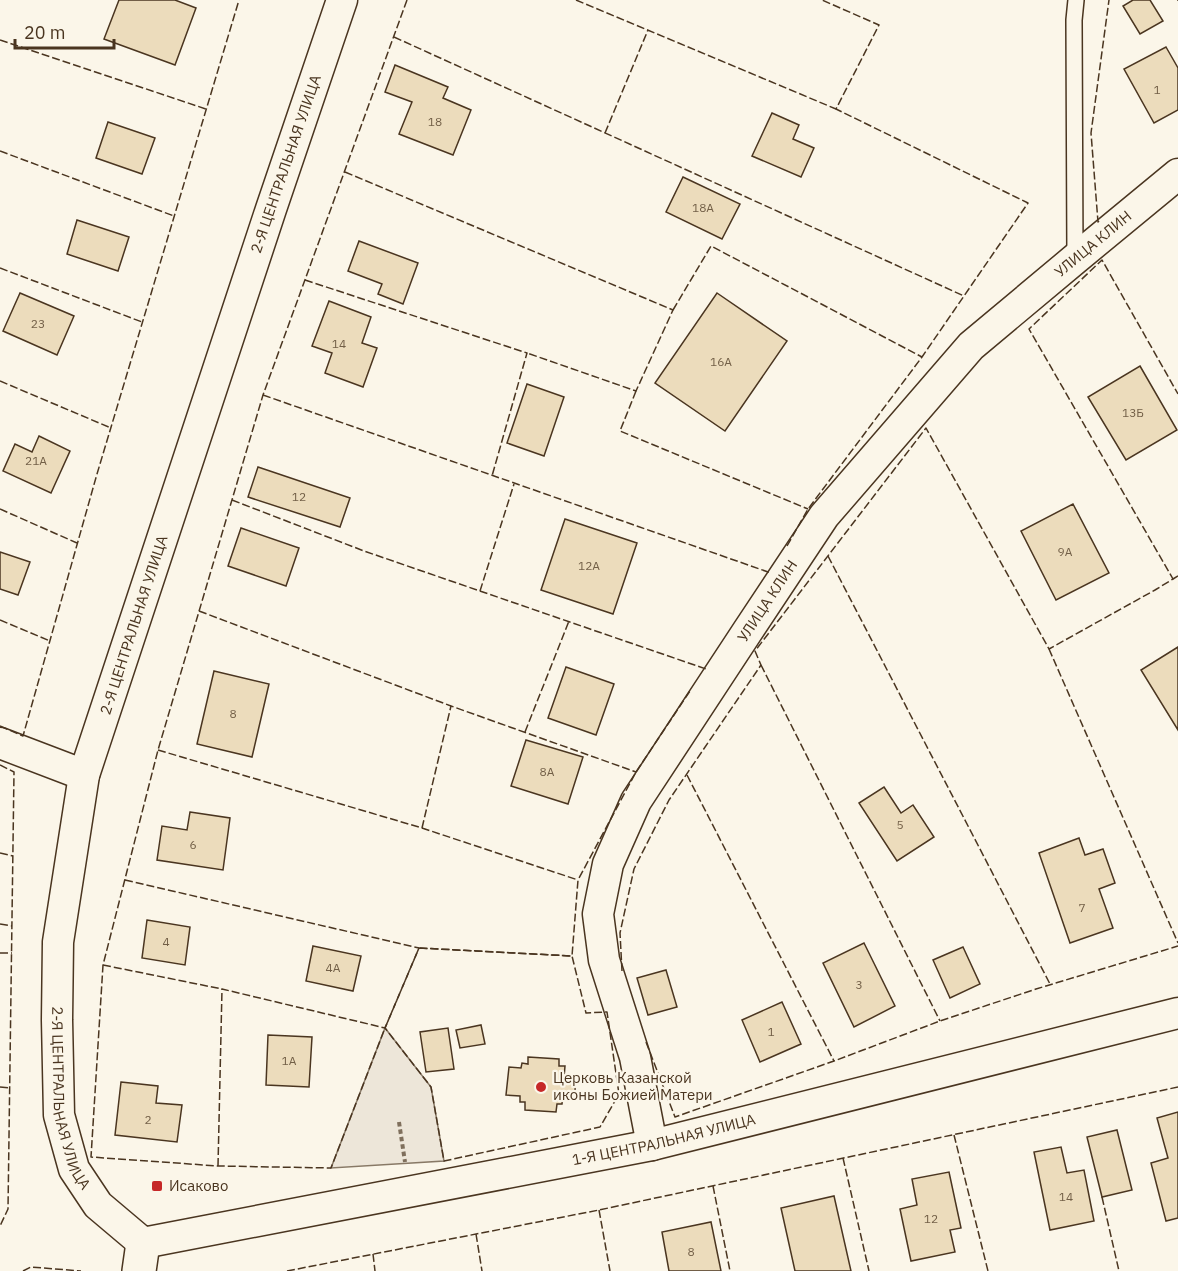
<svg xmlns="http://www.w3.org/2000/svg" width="1178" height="1271" font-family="'IBM Plex Sans',sans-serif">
	<rect width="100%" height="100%" fill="#fbf6e9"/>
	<polygon fill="#ede6d9" stroke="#887966" stroke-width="1.5" points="385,1028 431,1087 444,1161 331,1168"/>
	<g fill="#ecdcbc" stroke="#4a3520" stroke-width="1.5">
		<polygon points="119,0 175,0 196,8 175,65 104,39"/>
		<polygon points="1133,0 1150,0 1163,21 1140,34 1123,6"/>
		<polygon points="1166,47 1178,68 1178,110 1154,123 1124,69"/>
		<polygon points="395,65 448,87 443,98 471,110 453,155 399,134 412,102 385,92"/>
		<polygon points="772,113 799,125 793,139 814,148 801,177 752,156"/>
		<polygon points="108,122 155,138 142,174 96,158"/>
		<polygon points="683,177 740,204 722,239 666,212"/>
		<polygon points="77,220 129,237 118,271 67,254"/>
		<polygon points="359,241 418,263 403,304 378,294 382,284 348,271"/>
		<polygon points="20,293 74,316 57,355 3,331"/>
		<polygon points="717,293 787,341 725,431 655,383"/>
		<polygon points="329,301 371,317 362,343 377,348 363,387 325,373 332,353 312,346"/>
		<polygon points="1140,366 1177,430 1126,460 1088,397"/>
		<polygon points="527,384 564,397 544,456 507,443"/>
		<polygon points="39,436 70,451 51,493 3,471 15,444 32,452"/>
		<polygon points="258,467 350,498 340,527 248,497"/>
		<polygon points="1073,504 1109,573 1056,600 1021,531"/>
		<polygon points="565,519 637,543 613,614 541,590"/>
		<polygon points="241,528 299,548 286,586 228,566"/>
		<polygon points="0,552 30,562 18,595 0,589"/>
		<polygon points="1178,647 1178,730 1141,670"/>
		<polygon points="566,667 614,684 596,735 548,718"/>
		<polygon points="214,671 269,684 252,757 197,744"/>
		<polygon points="526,740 583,757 568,804 511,786"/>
		<polygon points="884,787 901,813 913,805 934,837 897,861 859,803"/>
		<polygon points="190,812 230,818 223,870 157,860 162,826 187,830"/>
		<polygon points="1079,838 1085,855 1103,849 1115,883 1099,889 1113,928 1070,943 1039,853"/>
		<polygon points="147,920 190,927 185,965 142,958"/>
		<polygon points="864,943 895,1006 854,1027 823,963"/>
		<polygon points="313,946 361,956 353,991 306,981"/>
		<polygon points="963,947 980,984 950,998 933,960"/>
		<polygon points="666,970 677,1007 648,1015 637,978"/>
		<polygon points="782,1002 801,1044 760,1062 742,1020"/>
		<polygon points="481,1025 485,1044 460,1048 456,1030"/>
		<polygon points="448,1028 454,1069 426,1072 420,1032"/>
		<polygon points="268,1035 312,1037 309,1087 266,1085"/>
		<polygon points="528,1057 559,1059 559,1066 565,1066 564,1078 575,1078 575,1096 563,1095 562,1104 557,1104 556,1112 525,1110 525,1102 520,1102 520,1096 506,1095 509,1067 521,1068 522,1063 528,1064"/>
		<polygon points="121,1082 158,1086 156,1103 182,1105 177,1142 115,1135"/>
		<polygon points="1178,1112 1178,1218 1166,1221 1151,1163 1168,1158 1157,1118"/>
		<polygon points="1117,1130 1132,1190 1102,1197 1087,1137"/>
		<polygon points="1061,1147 1067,1173 1084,1170 1094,1221 1050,1230 1034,1152"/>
		<polygon points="949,1172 961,1228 950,1230 955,1252 911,1261 900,1209 917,1205 912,1179"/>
		<polygon points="834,1196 851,1271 795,1271 781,1208"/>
		<polygon points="711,1222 721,1271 669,1271 662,1232"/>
	</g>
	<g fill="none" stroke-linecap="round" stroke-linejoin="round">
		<g stroke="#4a3520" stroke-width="18">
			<polyline id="service" points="1075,258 1074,20 1076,0"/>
		</g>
		<g stroke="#4a3520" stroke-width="33">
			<g id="minor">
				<path id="s1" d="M342,0L271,209L84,775L58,942L57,1020L59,1115L74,1169L98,1205L143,1243L652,1145L1178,1013"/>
				<polyline points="0,743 84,775"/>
				<path id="s2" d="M652,1145L635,1057L604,960L598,914L608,864L636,801L747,632L824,516L971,346L1075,259L1178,174"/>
			</g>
		</g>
		<g stroke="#4a3520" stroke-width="36">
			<polyline id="tertiary" points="139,1271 143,1243"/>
		</g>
		<polyline stroke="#7f6f5c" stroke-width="4" stroke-dasharray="4.5 3" stroke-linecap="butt" points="399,1122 405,1162"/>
		<use href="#service" stroke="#fbf6e9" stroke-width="15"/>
		<use href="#minor" stroke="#fbf6e9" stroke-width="30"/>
		<use href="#tertiary" stroke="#fbf6e9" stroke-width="33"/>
		<g stroke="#4a3520" stroke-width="1.5" stroke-dasharray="8 3" stroke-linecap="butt">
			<polyline points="407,0 263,395 158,750 103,965 91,1157 218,1166 331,1168 385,1028 419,948 572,956 578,880 636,772 690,691"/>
			<polyline points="576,0 836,109"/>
			<polyline points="1178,0 1178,1"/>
			<polyline points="394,37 964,296"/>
			<polyline points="0,40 206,109"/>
			<polyline points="605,133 648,30"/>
			<polyline points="0,151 174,216"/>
			<polyline points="345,172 673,310 636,391 527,353"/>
			<polyline points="1099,221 1098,222 1091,133 1109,0"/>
			<polyline points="0,268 142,322"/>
			<polyline points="305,280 527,353 492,476"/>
			<polyline points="673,310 711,246 922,357"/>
			<polyline points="0,381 111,428"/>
			<polyline points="636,391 620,431 808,509"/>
			<polyline points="263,395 771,573"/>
			<polyline points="232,500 364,551 706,669"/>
			<polyline points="0,509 77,543"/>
			<polyline points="787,546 808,509 922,357 1028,203 836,109 879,25 822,0"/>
			<polyline points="828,556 1050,984"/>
			<polyline points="1173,579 1178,576"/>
			<polyline points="480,591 514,484"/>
			<polyline points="199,611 451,706 636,772"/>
			<polyline points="0,620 50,641"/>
			<polyline points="1049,649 1178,943"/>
			<polyline points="761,665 940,1021"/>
			<polyline points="0,726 23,736 97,474 239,0"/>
			<polyline points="525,732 569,621"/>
			<polyline points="158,750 422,828 578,880"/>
			<polyline points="0,765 14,772 8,1209 0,1226"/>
			<polyline points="687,775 834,1061"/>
			<polyline points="422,828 451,706"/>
			<polyline points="0,853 13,856"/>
			<polyline points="125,880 419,948"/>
			<polyline points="0,924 12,926"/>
			<polygon points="419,948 572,956 586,1013 607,1012 619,1094 600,1127 444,1161 431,1087 385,1028"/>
			<polyline points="0,953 12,953"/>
			<polyline points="103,965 222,989"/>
			<polyline points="622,971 620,933 634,869 669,800 761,665 755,651 926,428 1049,649 1155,590 1173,579 1029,329 1102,260 1178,394"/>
			<polyline points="646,1042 675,1117 834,1061 940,1021 1036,989 1178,946"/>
			<polyline points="0,1087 10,1088"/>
			<polyline points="954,1135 988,1271"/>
			<polyline points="843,1158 869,1271"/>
			<polyline points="218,1166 222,989 385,1028"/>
			<polyline points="713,1186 730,1271"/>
			<polyline points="1102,1197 1119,1271"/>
			<polyline points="599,1210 610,1271"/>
			<polyline points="476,1234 482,1271"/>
			<polyline points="373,1254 375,1271"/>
			<polyline points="23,1271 31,1267 81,1271"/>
			<polyline points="287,1271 599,1210 1178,1087"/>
		</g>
	</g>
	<g fill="#c62828" stroke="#fbf6e9" stroke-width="2">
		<circle cx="541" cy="1087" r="6"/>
		<rect x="151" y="1180" width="12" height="12" rx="3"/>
	</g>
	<g text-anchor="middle" stroke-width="4.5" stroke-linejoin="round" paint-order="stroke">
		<g font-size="12" fill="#725f47">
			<text x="1157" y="94">1</text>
			<text x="435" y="126">18</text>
			<text x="703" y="212">18А</text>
			<text x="38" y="328">23</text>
			<text x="339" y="348">14</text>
			<text x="721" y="366">16А</text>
			<text x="1133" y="417">13Б</text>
			<text x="36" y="465">21А</text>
			<text x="299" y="501">12</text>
			<text x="1065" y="556">9А</text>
			<text x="589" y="570">12А</text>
			<text x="233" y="718">8</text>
			<text x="547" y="776">8А</text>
			<text x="900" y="829">5</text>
			<text x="193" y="849">6</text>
			<text x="1082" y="912">7</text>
			<text x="166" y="946">4</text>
			<text x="333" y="972">4А</text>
			<text x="859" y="989">3</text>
			<text x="771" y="1036">1</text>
			<text x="289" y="1065">1А</text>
			<text x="148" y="1124">2</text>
			<text x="1066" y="1201">14</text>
			<text x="931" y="1223">12</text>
			<text x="691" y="1256">8</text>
		</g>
		<g font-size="15" fill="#4a3520" stroke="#fbf6e9">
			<text transform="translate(286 164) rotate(-71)" y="5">2-Я ЦЕНТРАЛЬНАЯ УЛИЦА</text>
			<text dy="5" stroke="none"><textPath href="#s2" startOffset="1083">УЛИЦА КЛИН</textPath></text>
			<text dy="5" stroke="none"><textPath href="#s2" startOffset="597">УЛИЦА КЛИН</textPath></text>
			<text transform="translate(134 625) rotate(-72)" y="5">2-Я ЦЕНТРАЛЬНАЯ УЛИЦА</text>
			<text dy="5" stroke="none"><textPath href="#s1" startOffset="1144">2-Я ЦЕНТРАЛЬНАЯ УЛИЦА</textPath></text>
			<text dy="5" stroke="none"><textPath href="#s1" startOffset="1848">1-Я ЦЕНТРАЛЬНАЯ УЛИЦА</textPath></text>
		</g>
		<g font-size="15" fill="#4a3520" stroke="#fbf6e9" text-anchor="start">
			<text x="553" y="1083">Церковь Казанской<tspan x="553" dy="17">иконы Божией Матери</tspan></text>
			<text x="169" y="1191">Исаково</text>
		</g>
	</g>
	<path d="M15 39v9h99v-9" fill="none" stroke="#4a3520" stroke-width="3"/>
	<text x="24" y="39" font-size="18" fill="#4a3520" stroke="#fbf6e9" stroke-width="4.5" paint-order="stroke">20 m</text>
</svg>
